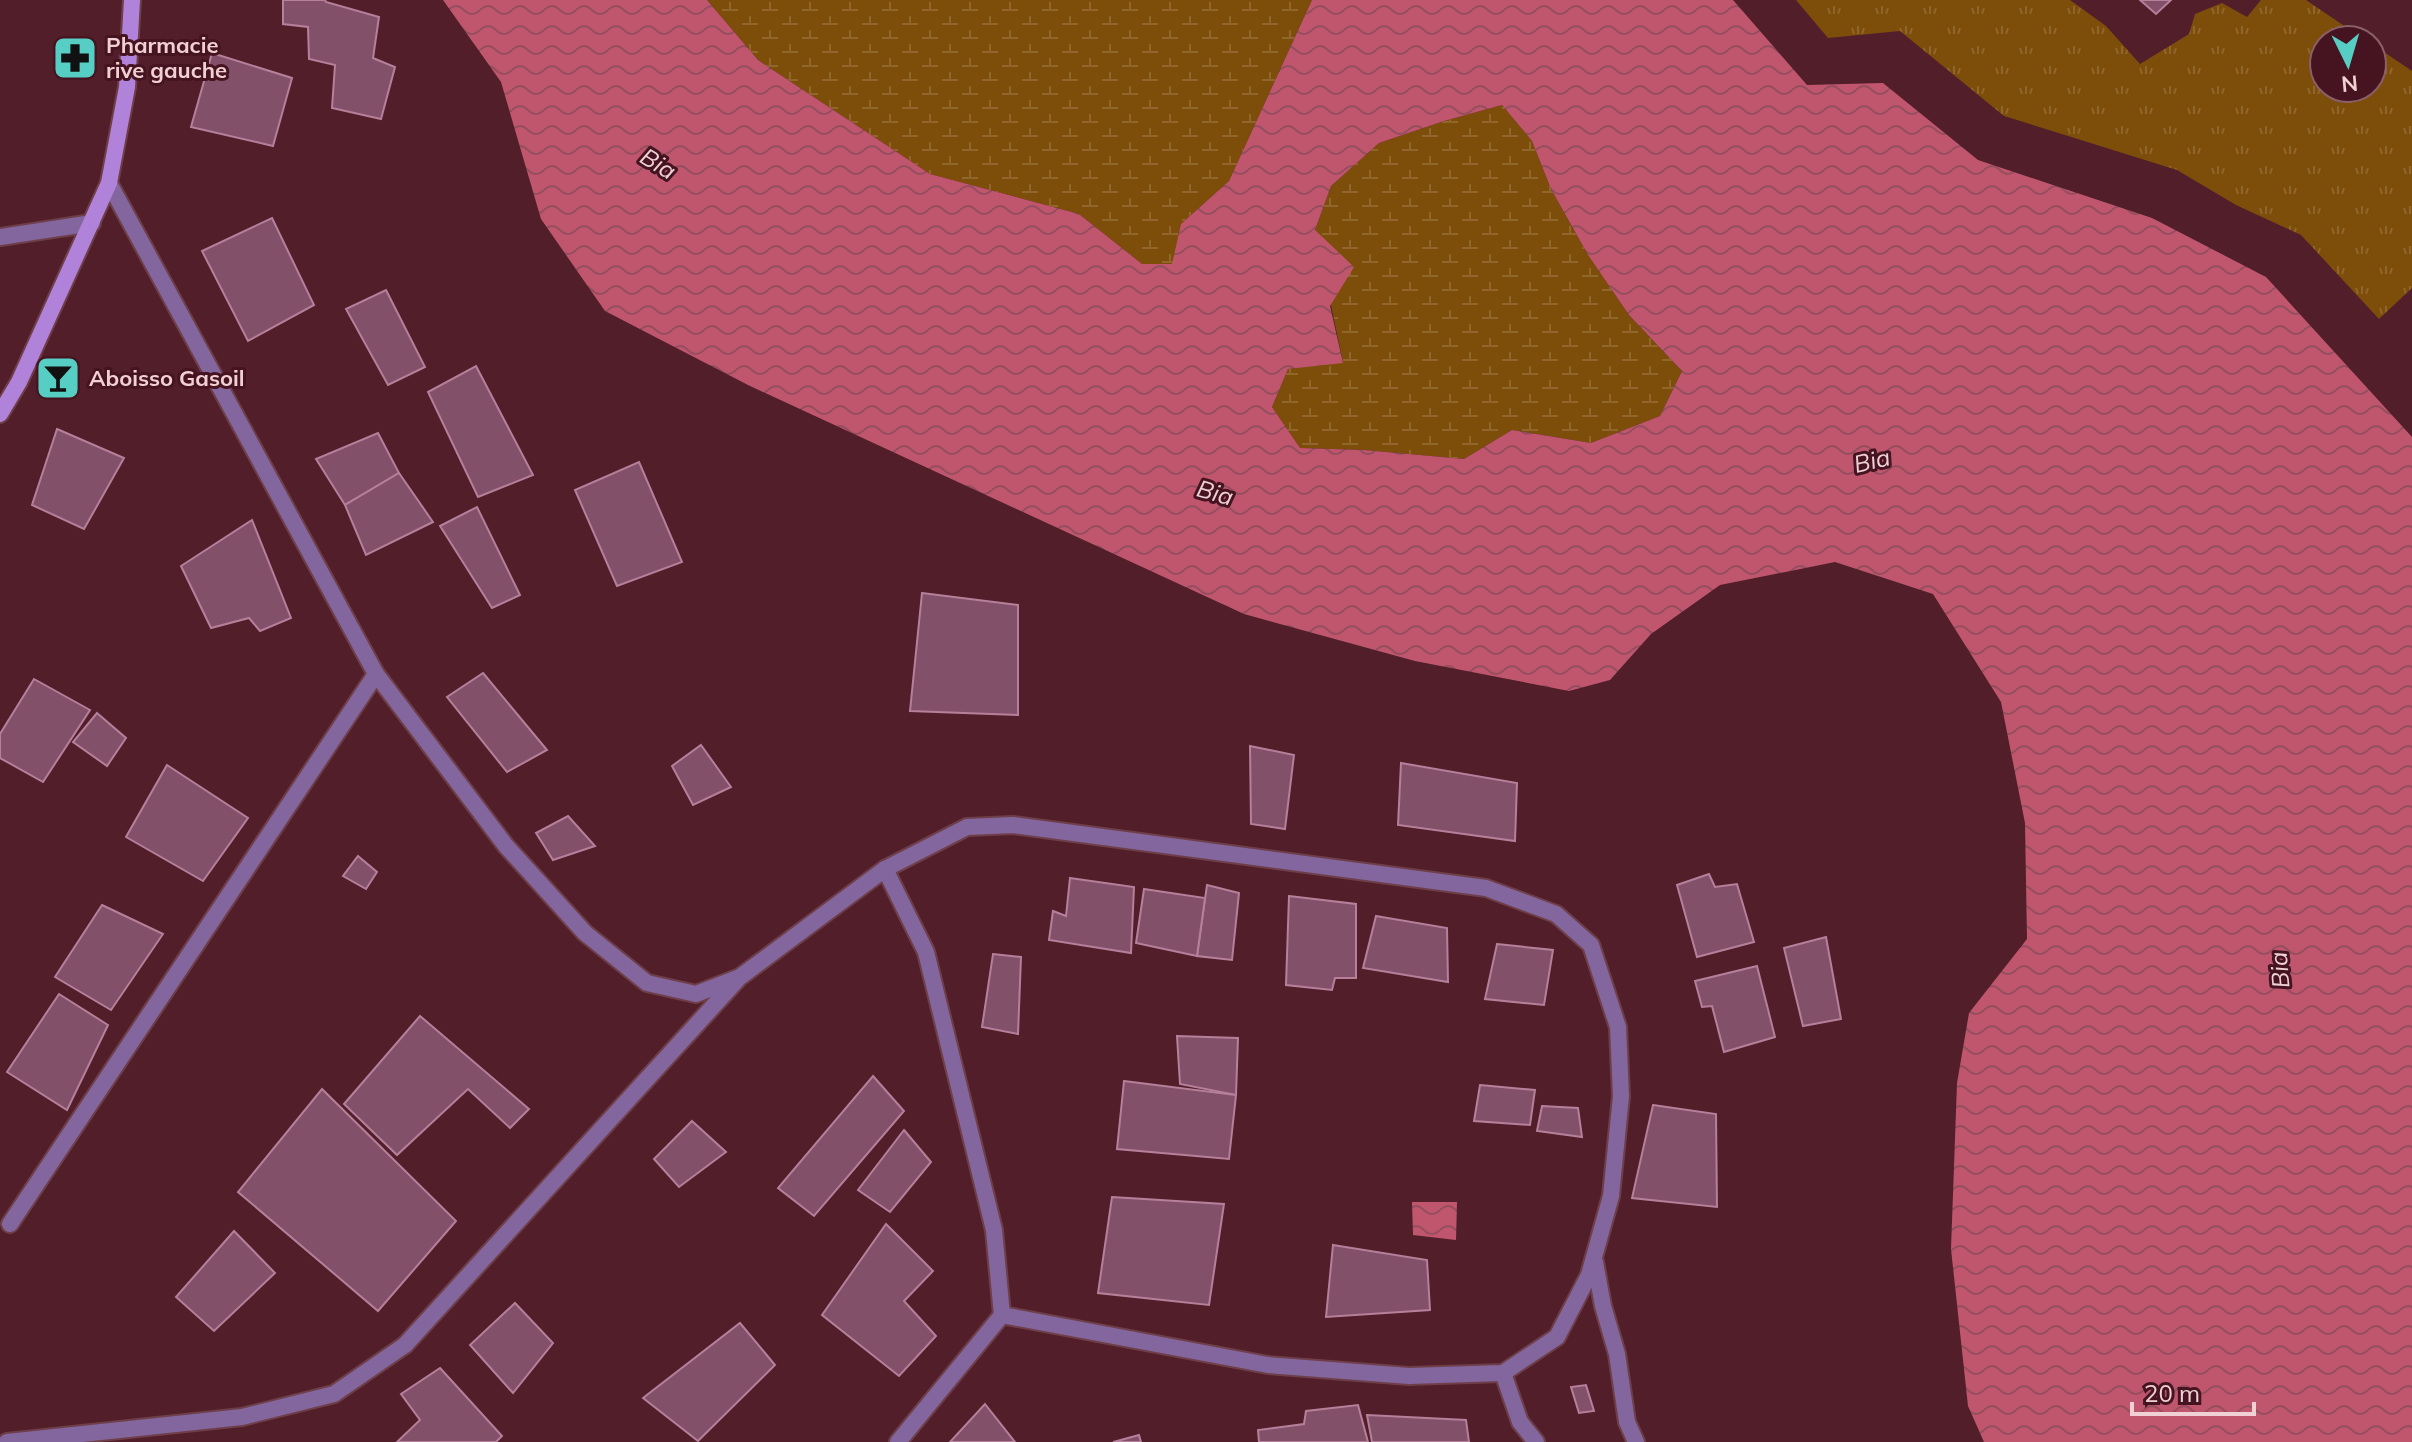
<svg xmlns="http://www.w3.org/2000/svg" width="2412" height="1442" font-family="Mulish,sans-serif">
	<defs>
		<pattern id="wetland-marsh" width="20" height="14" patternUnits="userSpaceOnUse" patternTransform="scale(2)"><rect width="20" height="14" fill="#7d4d0a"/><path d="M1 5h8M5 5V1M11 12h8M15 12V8" fill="none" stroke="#90662d"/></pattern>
		<pattern id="park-tufts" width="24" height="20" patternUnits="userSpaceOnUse" patternTransform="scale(2)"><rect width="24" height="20" fill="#7d4d0a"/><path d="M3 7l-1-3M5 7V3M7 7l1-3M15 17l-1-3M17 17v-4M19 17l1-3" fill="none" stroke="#90662d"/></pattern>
		<pattern id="water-waves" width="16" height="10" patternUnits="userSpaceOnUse" patternTransform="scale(2)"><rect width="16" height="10" fill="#c0566e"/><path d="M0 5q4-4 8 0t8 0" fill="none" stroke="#964e5e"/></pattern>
	</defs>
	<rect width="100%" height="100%" fill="#511e2a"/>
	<g fill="url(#wetland-marsh)">
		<polygon points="707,0 1312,0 1229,181 1181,224 1173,264 1142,264 1079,214 930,174 758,60"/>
		<polygon points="1502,105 1532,141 1551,189 1588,255 1629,315 1682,371 1660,416 1591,443 1512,430 1464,459 1364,450 1300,448 1272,407 1288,369 1343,362 1315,230 1331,186 1379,143 1444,121"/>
	</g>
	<polygon fill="url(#park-tufts)" points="1796,0 2070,0 2106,26 2140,64 2189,34 2195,14 2222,3 2247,17 2261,0 2306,0 2365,40 2324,40 2324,88 2372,88 2372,44 2412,71 2412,288 2379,319 2301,235 2236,205 2177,170 2004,116 1900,31 1828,38"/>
	<g fill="url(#water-waves)" fill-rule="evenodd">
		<path d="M443,0H707L758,60L930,174L1079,214L1142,264H1172L1181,224L1229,181L1312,0H1733L1807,85L1883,83L1978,160L2152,218L2266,277L2412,437V1442H1984L1968,1406L1951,1249L1957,1083L1969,1013L2027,939L2025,823L2001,702L1933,594L1835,562L1720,585L1651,634L1610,680L1569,691L1415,661L1244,614L748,385L605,311L541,219L501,82ZM1502,105L1532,141L1551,189L1588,255L1629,315L1682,371L1660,416L1591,443L1512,430L1464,459L1364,450L1300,448L1272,407L1288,369L1343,363L1330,306L1354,267L1315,230L1331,186L1379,143L1444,121Z"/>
		<polygon points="1412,1202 1457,1202 1456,1240 1413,1235"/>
	</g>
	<g fill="#83506a" stroke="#b67f9a" stroke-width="2">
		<polygon points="283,0 325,0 326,2 379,17 373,58 395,67 381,119 332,108 335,65 309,59 308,27 283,24"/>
		<polygon points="2140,0 2171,0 2156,14"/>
		<polygon points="212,53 292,78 273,146 191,127"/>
		<polygon points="272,218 314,305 248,341 202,251"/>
		<polygon points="386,290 425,367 388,385 346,309"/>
		<polygon points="476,366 533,475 478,497 428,392"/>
		<polygon points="57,429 124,458 84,529 32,505"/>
		<polygon points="378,433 399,473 345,505 316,459"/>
		<polygon points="639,462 682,562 617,586 575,490"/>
		<polygon points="399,473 433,522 366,555 345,505"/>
		<polygon points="477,507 520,595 492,608 440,526"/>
		<polygon points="252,520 291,618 260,631 249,618 211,628 181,566"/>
		<polygon points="922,593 1018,605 1018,715 910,711"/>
		<polygon points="483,673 547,750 507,772 447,697"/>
		<polygon points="34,679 90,710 43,782 0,758 0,734"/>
		<polygon points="97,713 126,738 107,766 73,742"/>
		<polygon points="701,745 731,787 693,805 672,766"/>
		<polygon points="1250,746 1294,755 1285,829 1251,824"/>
		<polygon points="1401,763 1517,783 1515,841 1398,825"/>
		<polygon points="167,765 248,818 203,881 126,837"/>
		<polygon points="568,816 595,846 553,860 536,833"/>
		<polygon points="358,856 377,872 366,889 343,876"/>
		<polygon points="1709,874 1715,887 1737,884 1754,942 1697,957 1677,885"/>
		<polygon points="1070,878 1134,887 1131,953 1049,940 1053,911 1066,916"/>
		<polygon points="1207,885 1239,893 1232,960 1197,956"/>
		<polygon points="1144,889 1205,898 1197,956 1136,943"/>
		<polygon points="1289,896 1356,904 1356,978 1335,978 1332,990 1286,985"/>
		<polygon points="102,905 163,934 111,1010 55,977"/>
		<polygon points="1376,916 1447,928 1448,982 1363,968"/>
		<polygon points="1826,937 1841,1019 1803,1026 1784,948"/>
		<polygon points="1497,944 1553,950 1544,1005 1485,999"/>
		<polygon points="993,954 1021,957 1018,1034 982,1027"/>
		<polygon points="1757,966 1775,1037 1724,1052 1712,1006 1702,1007 1695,981"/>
		<polygon points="59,994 108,1025 67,1110 7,1072"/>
		<polygon points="420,1016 529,1109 510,1128 468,1089 397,1155 344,1104"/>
		<polygon points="1177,1036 1238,1038 1236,1095 1180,1084"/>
		<polygon points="873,1076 904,1111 814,1216 778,1188"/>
		<polygon points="1124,1081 1236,1095 1229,1159 1117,1149"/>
		<polygon points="1480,1085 1535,1090 1530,1125 1474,1121"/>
		<polygon points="322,1089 456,1221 378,1311 238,1192"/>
		<polygon points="1653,1105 1716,1114 1717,1207 1632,1198"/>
		<polygon points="1542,1106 1578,1108 1582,1137 1537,1131"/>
		<polygon points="692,1121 726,1152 679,1187 654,1159"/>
		<polygon points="904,1130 931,1162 890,1212 858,1190"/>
		<polygon points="1112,1197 1224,1204 1209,1305 1098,1293"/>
		<polygon points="886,1224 933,1271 904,1301 936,1336 899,1376 822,1315"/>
		<polygon points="234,1231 275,1273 214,1331 176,1297"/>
		<polygon points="1333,1245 1427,1260 1430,1310 1326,1317"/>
		<polygon points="515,1303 553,1343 513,1393 470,1345"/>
		<polygon points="740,1323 775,1365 698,1441 643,1398"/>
		<polygon points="440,1368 502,1436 496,1442 397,1442 420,1420 401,1394"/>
		<polygon points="1586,1385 1594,1411 1579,1413 1571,1387"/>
		<polygon points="985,1404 1015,1442 950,1442"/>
		<polygon points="1358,1405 1368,1442 1259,1442 1258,1430 1304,1424 1306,1411"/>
		<polygon points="1367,1415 1466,1420 1469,1442 1372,1442"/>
		<polygon points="1139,1435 1141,1442 1113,1442 1117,1441"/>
	</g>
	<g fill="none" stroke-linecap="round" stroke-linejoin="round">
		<g stroke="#6e3e49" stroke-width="20">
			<g id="street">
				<polyline points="109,183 376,674 506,846 585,933 647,983 696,994 740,977 885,869 967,827 1013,825 1486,888 1556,914 1591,945 1618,1027 1621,1096 1611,1196 1589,1275 1557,1337 1503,1373 1409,1376 1268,1365 1002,1315 898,1442"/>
				<polyline points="0,237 92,223"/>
				<polyline points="885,869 926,952 994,1230 1002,1315"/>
				<polyline points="10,1224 376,674"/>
				<polyline points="1595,1262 1603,1306 1617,1354 1627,1422 1636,1442"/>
				<polyline points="1503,1373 1520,1422 1536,1442"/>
				<polyline points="7,1442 242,1417 334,1394 405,1345 737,980"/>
			</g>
		</g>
		<g stroke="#6e3e49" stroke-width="20">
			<polyline id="secondary" points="0,414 19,382 109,183 127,87 132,0"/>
		</g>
		<use href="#street" stroke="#83669d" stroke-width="16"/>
		<use href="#secondary" stroke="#b182da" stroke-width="16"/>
	</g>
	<defs>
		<g id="pharmacy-square" transform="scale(2.3)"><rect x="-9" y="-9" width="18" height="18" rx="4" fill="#56cec4" stroke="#451420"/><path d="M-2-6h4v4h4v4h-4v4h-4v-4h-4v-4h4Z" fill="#111"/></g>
		<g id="bar-square" transform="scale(2.3)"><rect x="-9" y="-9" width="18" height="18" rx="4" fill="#56cec4" stroke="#451420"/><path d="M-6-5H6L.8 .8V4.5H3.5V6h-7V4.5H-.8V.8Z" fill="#111"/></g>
	</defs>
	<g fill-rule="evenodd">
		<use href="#pharmacy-square" x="75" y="58"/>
		<use href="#bar-square" x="58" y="378"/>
	</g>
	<g text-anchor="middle" stroke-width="6" stroke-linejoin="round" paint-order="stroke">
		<g font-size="22" font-weight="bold" fill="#f1d0d4" stroke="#451420" text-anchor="start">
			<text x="106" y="53">Pharmacie<tspan x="106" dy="25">rive gauche</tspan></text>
			<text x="89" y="386">Aboisso Gasoil</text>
		</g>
		<g font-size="24" font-style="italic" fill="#efd1d6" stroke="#451420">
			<text transform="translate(658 164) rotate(32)" y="8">Bia</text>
			<text transform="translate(1872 461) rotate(-13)" y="8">Bia</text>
			<text transform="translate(1215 493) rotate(16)" y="8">Bia</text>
			<text transform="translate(2280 970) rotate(-95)" y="8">Bia</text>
		</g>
	</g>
	<g transform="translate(2348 64) rotate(175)"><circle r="38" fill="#451420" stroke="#8a5f68" stroke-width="2"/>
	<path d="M0-6L14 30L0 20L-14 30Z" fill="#56cec4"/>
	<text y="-12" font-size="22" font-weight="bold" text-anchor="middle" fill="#f1d0d4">N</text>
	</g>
	<path d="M2132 1402v12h122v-12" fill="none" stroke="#f1d0d4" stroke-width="4"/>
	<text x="2144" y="1402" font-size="24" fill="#f1d0d4" stroke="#451420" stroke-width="6" paint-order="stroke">20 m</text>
</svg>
